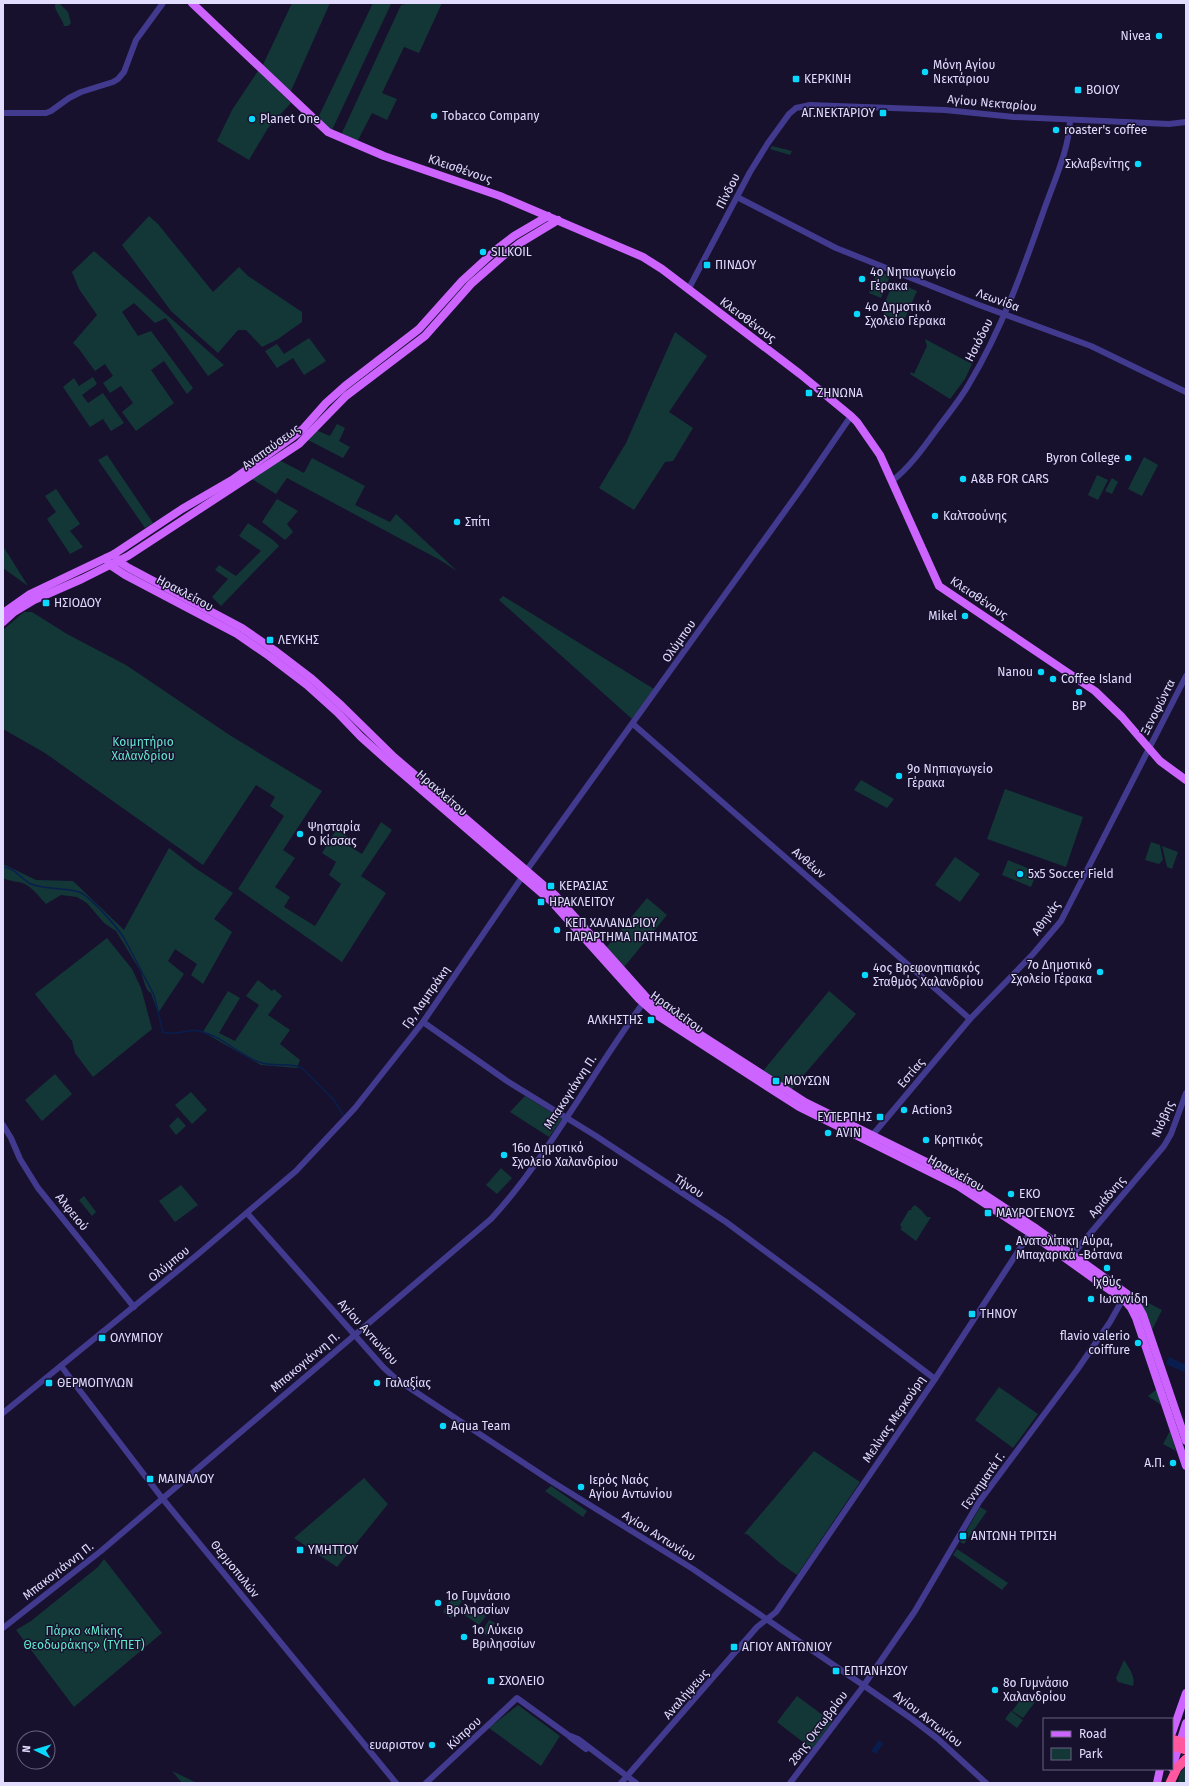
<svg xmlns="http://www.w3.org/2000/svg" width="1189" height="1786" font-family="'Fira Sans',sans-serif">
	<rect width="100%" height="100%" fill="#17112d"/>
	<g fill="#133737">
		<path d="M55,3H59L68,12L71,23L68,26H64C62,17 54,12 55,3Z"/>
		<polygon points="292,3 330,3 290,93 262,67"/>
		<polygon points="373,3 391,4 332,130 317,120"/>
		<polygon points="410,3 442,3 419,53 404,47 382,93 397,99 387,120 372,113 357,142 341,135 401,5"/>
		<polygon points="258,71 291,103 268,128 249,160 217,141 232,110"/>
		<polygon points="772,146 792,151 790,155 770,149"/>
		<polygon points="149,216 158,224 213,292 239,267 248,276 302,312 302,322 278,339 262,347 246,330 238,330 218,353 171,311 122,245"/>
		<polygon points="94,251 224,365 208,376 166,318 155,323 134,303 122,312 138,336 151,331 193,388 187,394 164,361 151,370 174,403 136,431 122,412 133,403 121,386 110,393 103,383 113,376 105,364 95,371 79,349 73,343 97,315 79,289 72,272"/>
		<polygon points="878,271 890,276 881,298 869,293"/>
		<polygon points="894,281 917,291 903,323 884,314 882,309"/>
		<polygon points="675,332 707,356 669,412 693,428 673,461 665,462 634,510 599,488 626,443"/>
		<polygon points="309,338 326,361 304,375 293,358 277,368 265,351 277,344 284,354"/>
		<polygon points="925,339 972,364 965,379 950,399 910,374 911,372 914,374 927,346"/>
		<polygon points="93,377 97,384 82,395 88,403 103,393 124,423 111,431 103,419 90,427 63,387 74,378 79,386"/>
		<polygon points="337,424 345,428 339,441 350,447 343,458 306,439 316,430 330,436"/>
		<polygon points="107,455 153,523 145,528 98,460"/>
		<polygon points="1144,457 1158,465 1142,496 1128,489"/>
		<polygon points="312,458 365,486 355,505 390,522 396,514 457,571 440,560 287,478 276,494 252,479 279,460 304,473"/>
		<polygon points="1097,475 1108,480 1098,500 1088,495"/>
		<polygon points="1112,478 1118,482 1112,494 1105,491"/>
		<polygon points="56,489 80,524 70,531 83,547 70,554 47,519 56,512 45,496"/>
		<polygon points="277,499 298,511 287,524 293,532 285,540 262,522"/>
		<polygon points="248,523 273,540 279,546 221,606 212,597 228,579 215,570 219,565 236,576 261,551 239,536"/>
		<polygon points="3,546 28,586 3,568"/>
		<polygon points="503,596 654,689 632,719 499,600"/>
		<polygon points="24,612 32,612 67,634 126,665 231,736 322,791 283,850 295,858 275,887 290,897 284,907 315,926 341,884 329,875 336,862 322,853 336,830 348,837 344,843 362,854 381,822 392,830 361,876 386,893 342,962 238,889 284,816 270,806 275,797 256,785 203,865 45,753 3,729 3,630"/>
		<polygon points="861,780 894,799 887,808 854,790"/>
		<polygon points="1005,789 1083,817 1066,867 987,839"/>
		<polygon points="1151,842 1160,845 1163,860 1159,864 1145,860"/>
		<polygon points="1162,846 1178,852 1172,869 1167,867"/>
		<path d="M169,848L195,868L233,893L214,919L232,932L203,984L191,975L197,964L175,949L168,961L184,974L158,1013L151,993L148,991L145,985L141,972L116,931L104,923L87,903L77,897L61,895L46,904C40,898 33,888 25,884C18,881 11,882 3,878V864L36,880L73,881L124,930Z"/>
		<polygon points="955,857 980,874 960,902 935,885"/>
		<polygon points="1008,860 1037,872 1031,887 1002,875"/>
		<polygon points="647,898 667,915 624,967 606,948"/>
		<polygon points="107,938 132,969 141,988 152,1029 93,1077 75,1053 72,1041 35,994"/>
		<polygon points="258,980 272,991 274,989 282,996 268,1015 290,1030 280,1044 300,1060 297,1068 261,1065 203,1032 228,991 240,998 219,1033 235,1041 259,1005 246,996"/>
		<polygon points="829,991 856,1014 791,1090 763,1071"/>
		<polygon points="55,1074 72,1094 42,1121 25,1100"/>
		<polygon points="191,1092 207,1110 192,1124 175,1105"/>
		<polygon points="525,1096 562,1119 549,1137 510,1112"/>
		<polygon points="178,1117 186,1126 176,1135 169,1126"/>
		<polygon points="501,1168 512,1178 497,1194 486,1185"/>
		<polygon points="181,1185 198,1205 175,1222 159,1201"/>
		<polygon points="84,1196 96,1212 92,1216 79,1200"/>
		<polygon points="915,1205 921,1210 927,1217 931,1217 916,1241 900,1229 902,1228 900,1225 909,1210 912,1210 911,1208"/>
		<polygon points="1137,1297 1162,1310 1152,1330 1136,1299"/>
		<polygon points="999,1387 1038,1414 1013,1448 975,1420"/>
		<polygon points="1157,1389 1161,1405 1148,1396"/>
		<polygon points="1170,1431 1176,1451 1163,1444"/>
		<polygon points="814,1451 860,1482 797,1575 780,1563 747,1534 744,1534"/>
		<polygon points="364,1478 388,1504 337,1567 294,1538"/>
		<polygon points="551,1486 587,1511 583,1517 545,1491"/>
		<polygon points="980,1507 987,1511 964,1544 960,1542"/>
		<polygon points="957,1549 1008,1583 1002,1590 953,1555"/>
		<polygon points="104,1559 162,1633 74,1707 16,1630 31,1621 98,1567"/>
		<polygon points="453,1595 462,1601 451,1618 443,1612"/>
		<polygon points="469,1605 486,1616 479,1625 463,1614"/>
		<polygon points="489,1620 495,1623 487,1636 482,1632"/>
		<path d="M1124,1660C1129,1668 1136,1677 1133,1686L1118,1682L1116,1678Z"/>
		<polygon points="1025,1694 1035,1702 1023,1718 1012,1711"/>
		<polygon points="797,1696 832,1722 812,1749 777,1722"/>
		<polygon points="518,1705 560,1736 541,1766 489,1728"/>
		<polygon points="1011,1711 1023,1720 1017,1728 1005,1719"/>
		<polygon points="1186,1766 1186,1783 1178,1783 1180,1773"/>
		<polygon points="172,1771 197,1783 182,1783"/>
	</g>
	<g fill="#091e4e">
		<polygon points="1169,1357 1186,1365 1184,1372 1166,1364"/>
		<polygon points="879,1740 883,1744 876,1754 871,1751"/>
	</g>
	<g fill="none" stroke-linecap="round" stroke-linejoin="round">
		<path stroke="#091e4e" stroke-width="1.5" d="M3,867C14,867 21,879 31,884C46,890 64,887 79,892C89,895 118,928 124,938L154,995L163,1032C176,1037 187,1028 199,1031C223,1036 239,1056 262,1063C275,1067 289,1062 302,1068L334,1100L343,1115"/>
		<g stroke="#423a8e" stroke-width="6">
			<polyline points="3,113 46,113 51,111 69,98 81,92 113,82 118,79 124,72 136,40 163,3"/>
			<polyline points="737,197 836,248 979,305 1091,346 1186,392"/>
			<polyline points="688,290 750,172 768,143 789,114 796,108 810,105 945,110 1014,117 1169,124 1186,122"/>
			<path d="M892,481C910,467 924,447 937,429C948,414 960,400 969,384C1002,329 1024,267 1045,207C1055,179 1069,149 1070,120"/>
			<polyline points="633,724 970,1019"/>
			<polyline points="423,1022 507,1081 596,1136 726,1222 819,1291 935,1379"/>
			<polyline points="3,1125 11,1138 20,1159 38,1188 134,1307"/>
			<polyline points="870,1138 970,1019 1033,954 1061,921 1186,676"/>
			<polyline points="247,1213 383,1367 396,1379 551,1481 693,1569 863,1685 912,1719 938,1739 986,1783"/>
			<polyline points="1072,1255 1164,1146 1171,1134 1186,1093"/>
			<polyline points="61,1366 162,1498 396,1783"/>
			<polyline points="3,1413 197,1255 296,1171 355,1108 423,1022 529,867 803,486 851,416"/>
			<path d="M3,1628L101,1551L491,1219C528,1179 558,1131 588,1085C606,1057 624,1030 643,1003L646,1002"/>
			<polyline points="570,1737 586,1749"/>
			<polyline points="426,1783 517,1698 568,1735 578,1739 636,1783"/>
			<polyline points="621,1783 757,1627 776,1612 935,1379 1032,1230"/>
			<polyline points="790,1783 862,1688 915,1611 979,1502 1077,1370 1110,1322 1124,1297"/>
		</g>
		<g stroke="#cd64ff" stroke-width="8">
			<polyline points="192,3 328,132 384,156 500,196 643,257 662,269 800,374 851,416 857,422 880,455 939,586 1095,691 1122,717 1160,761 1186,780"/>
			<polyline points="114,554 118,561 129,568 242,628 274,650 312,679 342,706 394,757 555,895 646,997 662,1010 805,1102 961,1179 1034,1227 1130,1296 1137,1304 1143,1315 1186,1441"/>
			<polyline points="106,558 110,565 125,575 237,634 269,656 307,685 337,712 361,737 389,762 552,902 639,999 658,1016 799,1107 958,1186 1030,1233 1125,1301 1131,1308 1136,1318 1186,1466"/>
			<polyline points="3,613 30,594 114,554 182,509 232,480 290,439 303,429 326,403 345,386 419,329 462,281 497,249 514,236 548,216"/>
			<polyline points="3,622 14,612 34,600 82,579 128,556 299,444 346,396 425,336 471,284 503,256 520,243 558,220"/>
			<polyline points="1172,1733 1186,1693"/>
			<polyline points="1172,1768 1186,1723"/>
			<polyline points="1157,1783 1160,1769"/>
		</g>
		<g stroke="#ff589f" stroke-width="9">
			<polyline points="1172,1739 1186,1743"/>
			<polyline points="1172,1746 1186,1750"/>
			<polyline points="1170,1783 1177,1768 1186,1759"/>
		</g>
	</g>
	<g fill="#09d9ff" stroke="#17112d" stroke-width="1.5">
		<circle cx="1159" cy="36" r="4"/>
		<circle cx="925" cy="72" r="4"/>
		<rect x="792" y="75" width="8" height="8" rx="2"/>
		<rect x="1074" y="86" width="8" height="8" rx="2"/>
		<rect x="879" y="109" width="8" height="8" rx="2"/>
		<circle cx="434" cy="116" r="4"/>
		<circle cx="252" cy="119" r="4"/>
		<circle cx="1056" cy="130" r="4"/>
		<circle cx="1138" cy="164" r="4"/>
		<circle cx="483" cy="252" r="4"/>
		<rect x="703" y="261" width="8" height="8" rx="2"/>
		<circle cx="862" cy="279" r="4"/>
		<circle cx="857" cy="314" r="4"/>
		<rect x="805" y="389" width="8" height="8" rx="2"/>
		<circle cx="1128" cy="458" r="4"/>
		<circle cx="963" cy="479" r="4"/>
		<circle cx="935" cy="516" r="4"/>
		<circle cx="457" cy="522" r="4"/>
		<rect x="42" y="599" width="8" height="8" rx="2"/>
		<circle cx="965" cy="616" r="4"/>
		<rect x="266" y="636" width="8" height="8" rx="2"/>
		<circle cx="1041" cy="672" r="4"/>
		<circle cx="1053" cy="679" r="4"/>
		<circle cx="1079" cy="692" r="4"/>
		<circle cx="899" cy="776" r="4"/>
		<circle cx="300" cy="834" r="4"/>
		<circle cx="1020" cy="874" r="4"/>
		<rect x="547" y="882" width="8" height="8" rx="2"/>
		<rect x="537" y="898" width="8" height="8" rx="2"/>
		<circle cx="557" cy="930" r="4"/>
		<circle cx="1100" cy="972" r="4"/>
		<circle cx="865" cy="975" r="4"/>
		<rect x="647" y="1016" width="8" height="8" rx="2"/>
		<rect x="772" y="1077" width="8" height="8" rx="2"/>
		<circle cx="904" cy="1110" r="4"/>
		<rect x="876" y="1113" width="8" height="8" rx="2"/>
		<circle cx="828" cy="1133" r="4"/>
		<circle cx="926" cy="1140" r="4"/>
		<circle cx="504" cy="1155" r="4"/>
		<circle cx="1011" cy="1194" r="4"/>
		<rect x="984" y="1209" width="8" height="8" rx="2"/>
		<circle cx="1008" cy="1248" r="4"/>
		<circle cx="1107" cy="1268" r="4"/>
		<circle cx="1091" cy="1299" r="4"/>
		<rect x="968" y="1310" width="8" height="8" rx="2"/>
		<rect x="98" y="1334" width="8" height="8" rx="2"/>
		<circle cx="1138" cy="1343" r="4"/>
		<rect x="45" y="1379" width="8" height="8" rx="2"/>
		<circle cx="377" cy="1383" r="4"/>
		<circle cx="443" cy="1426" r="4"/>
		<circle cx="1173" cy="1463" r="4"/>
		<rect x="146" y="1475" width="8" height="8" rx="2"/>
		<circle cx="581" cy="1487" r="4"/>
		<rect x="959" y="1532" width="8" height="8" rx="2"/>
		<rect x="296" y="1546" width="8" height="8" rx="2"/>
		<circle cx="438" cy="1603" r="4"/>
		<circle cx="464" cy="1637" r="4"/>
		<rect x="730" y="1643" width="8" height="8" rx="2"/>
		<rect x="832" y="1667" width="8" height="8" rx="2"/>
		<rect x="487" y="1677" width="8" height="8" rx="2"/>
		<circle cx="995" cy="1690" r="4"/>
		<circle cx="432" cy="1745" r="4"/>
	</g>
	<g text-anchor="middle" stroke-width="3" stroke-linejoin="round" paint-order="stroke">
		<g font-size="12" fill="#e2ddff" stroke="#17112d" text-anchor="start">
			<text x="1151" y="40" text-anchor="end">Nivea</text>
			<text x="933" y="69">Μόνη Αγίου<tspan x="933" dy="14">Νεκτάριου</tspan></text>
			<text x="804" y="83">ΚΕΡΚΙΝΗ</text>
			<text x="1086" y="94">ΒΟΙΟΥ</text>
			<text x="875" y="117" text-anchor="end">ΑΓ.ΝΕΚΤΑΡΙΟΥ</text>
			<text x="442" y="120">Tobacco Company</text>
			<text x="260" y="123">Planet One</text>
			<text x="1064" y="134">roaster's coffee</text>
			<text x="1130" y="168" text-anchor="end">Σκλαβενίτης</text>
			<text x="491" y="256">SILKOIL</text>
			<text x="715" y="269">ΠΙΝΔΟΥ</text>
			<text x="870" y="276">4ο Νηπιαγωγείο<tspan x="870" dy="14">Γέρακα</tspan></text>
			<text x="865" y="311">4ο Δημοτικό<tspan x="865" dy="14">Σχολείο Γέρακα</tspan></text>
			<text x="817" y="397">ΖΗΝΩΝΑ</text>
			<text x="1120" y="462" text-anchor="end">Byron College</text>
			<text x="971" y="483">A&amp;B FOR CARS</text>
			<text x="943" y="520">Καλτσούνης</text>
			<text x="465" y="526">Σπίτι</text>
			<text x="54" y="607">ΗΣΙΟΔΟΥ</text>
			<text x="957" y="620" text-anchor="end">Mikel</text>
			<text x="278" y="644">ΛΕΥΚΗΣ</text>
			<text x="1033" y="676" text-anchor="end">Nanou</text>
			<text x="1061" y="683">Coffee Island</text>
			<text x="1079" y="710" text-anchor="middle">BP</text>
			<text x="907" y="773">9ο Νηπιαγωγείο<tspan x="907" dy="14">Γέρακα</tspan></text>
			<text x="308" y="831">Ψησταρία<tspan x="308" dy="14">Ο Κίσσας</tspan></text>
			<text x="1028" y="878">5x5 Soccer Field</text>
			<text x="559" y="890">ΚΕΡΑΣΙΑΣ</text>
			<text x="549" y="906">ΗΡΑΚΛΕΙΤΟΥ</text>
			<text x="565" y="927">ΚΕΠ ΧΑΛΑΝΔΡΙΟΥ<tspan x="565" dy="14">ΠΑΡΑΡΤΗΜΑ ΠΑΤΗΜΑΤΟΣ</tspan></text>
			<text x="1092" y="969" text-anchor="end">7o Δημοτικό<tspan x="1092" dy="14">Σχολείο Γέρακα</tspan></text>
			<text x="873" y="972">4ος Βρεφονηπιακός<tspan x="873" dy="14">Σταθμός Χαλανδρίου</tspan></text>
			<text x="643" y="1024" text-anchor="end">ΑΛΚΗΣΤΗΣ</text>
			<text x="784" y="1085">ΜΟΥΣΩΝ</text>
			<text x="912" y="1114">Action3</text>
			<text x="872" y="1121" text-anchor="end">ΕΥΤΕΡΠΗΣ</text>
			<text x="836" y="1137">AVIN</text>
			<text x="934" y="1144">Κρητικός</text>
			<text x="512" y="1152">16ο Δημοτικό<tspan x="512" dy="14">Σχολείο Χαλανδρίου</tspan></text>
			<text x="1019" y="1198">EKO</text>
			<text x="996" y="1217">ΜΑΥΡΟΓΕΝΟΥΣ</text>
			<text x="1016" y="1245">Ανατολίτικη Αύρα,<tspan x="1016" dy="14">Μπαχαρικά -Βότανα</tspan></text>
			<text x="1107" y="1286" text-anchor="middle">Ιχθύς</text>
			<text x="1099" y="1303">Ιωαννίδη</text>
			<text x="980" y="1318">ΤΗΝΟΥ</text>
			<text x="1130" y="1340" text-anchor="end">flavio valerio<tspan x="1130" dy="14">coiffure</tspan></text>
			<text x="110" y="1342">ΟΛΥΜΠΟΥ</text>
			<text x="57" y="1387">ΘΕΡΜΟΠΥΛΩΝ</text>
			<text x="385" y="1387">Γαλαξίας</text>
			<text x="451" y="1430">Aqua Team</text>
			<text x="1165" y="1467" text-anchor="end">Α.Π.</text>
			<text x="158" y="1483">ΜΑΙΝΑΛΟΥ</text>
			<text x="589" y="1484">Ιερός Ναός<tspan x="589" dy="14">Αγίου Αντωνίου</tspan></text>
			<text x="971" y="1540">ΑΝΤΩΝΗ ΤΡΙΤΣΗ</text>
			<text x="308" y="1554">ΥΜΗΤΤΟΥ</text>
			<text x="446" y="1600">1ο Γυμνάσιο<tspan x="446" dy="14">Βριλησσίων</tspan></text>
			<text x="472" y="1634">1o Λύκειο<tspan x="472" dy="14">Βριλησσίων</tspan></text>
			<text x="742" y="1651">ΑΓΙΟΥ ΑΝΤΩΝΙΟΥ</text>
			<text x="844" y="1675">ΕΠΤΑΝΗΣΟΥ</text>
			<text x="499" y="1685">ΣΧΟΛΕΙΟ</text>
			<text x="1003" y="1687">8ο Γυμνάσιο<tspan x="1003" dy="14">Χαλανδρίου</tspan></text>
			<text x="424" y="1749" text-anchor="end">ευαριστον</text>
		</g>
		<g font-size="12" fill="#e2ddff" stroke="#17112d">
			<text transform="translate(992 103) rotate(5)" y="4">Αγίου Νεκταρίου</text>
			<text transform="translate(460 169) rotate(19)" y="4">Κλεισθένους</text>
			<text transform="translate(728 191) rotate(-63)" y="4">Πίνδου</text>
			<text transform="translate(998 300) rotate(20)" y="4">Λεωνίδα</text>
			<text transform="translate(748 320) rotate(37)" y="4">Κλεισθένους</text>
			<text transform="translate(979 340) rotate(-63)" y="4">Ησιόδου</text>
			<text transform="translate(271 447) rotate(-36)" y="4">Αναπαύσεως</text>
			<text transform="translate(185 593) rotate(28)" y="4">Ηρακλείτου</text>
			<text transform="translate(979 598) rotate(34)" y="4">Κλεισθένους</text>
			<text transform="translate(679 641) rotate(-55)" y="4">Ολύμπου</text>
			<text transform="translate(1158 707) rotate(-63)" y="4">Ξενοφώντα</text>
			<text transform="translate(442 793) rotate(41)" y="4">Ηρακλείτου</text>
			<text transform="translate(809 863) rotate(41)" y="4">Ανθέων</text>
			<text transform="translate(1046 918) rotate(-54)" y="4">Αθηνάς</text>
			<text transform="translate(426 997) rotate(-55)" y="4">Γρ, Λαμπράκη</text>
			<text transform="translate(677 1012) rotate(36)" y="4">Ηρακλείτου</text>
			<text transform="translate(911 1073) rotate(-50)" y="4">Εστίας</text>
			<text transform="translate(570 1092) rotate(-57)" y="4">Μπακογιάννη Π.</text>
			<text transform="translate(1163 1119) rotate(-66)" y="4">Νιόβης</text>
			<text transform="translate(956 1173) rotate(29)" y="4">Ηρακλείτου</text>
			<text transform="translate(689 1186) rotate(33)" y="4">Τήνου</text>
			<text transform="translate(1107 1197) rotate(-50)" y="4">Αριάδνης</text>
			<text transform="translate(72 1212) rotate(51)" y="4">Αλφειού</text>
			<text transform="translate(169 1264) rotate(-39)" y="4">Ολύμπου</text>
			<text transform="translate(368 1332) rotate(48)" y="4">Αγίου Αντωνίου</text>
			<text transform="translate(305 1362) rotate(-40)" y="4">Μπακογιάννη Π.</text>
			<text transform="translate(894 1419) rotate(-56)" y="4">Μελίνας Μερκούρη</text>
			<text transform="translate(983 1481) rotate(-55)" y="4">Γεννηματά Γ.</text>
			<text transform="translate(659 1536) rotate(32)" y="4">Αγίου Αντωνίου</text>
			<text transform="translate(235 1569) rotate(51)" y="4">Θερμοπυλών</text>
			<text transform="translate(58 1571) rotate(-38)" y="4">Μπακογιάννη Π.</text>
			<text transform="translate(686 1694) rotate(-49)" y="4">Αναλήψεως</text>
			<text transform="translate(928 1719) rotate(38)" y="4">Αγίου Αντωνίου</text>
			<text transform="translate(818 1728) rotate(-53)" y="4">28ης Οκτωβρίου</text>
			<text transform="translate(464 1733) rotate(-43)" y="4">Κύπρου</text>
		</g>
		<g font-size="12" fill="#62e6cc" stroke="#17112d">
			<text x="143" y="746">Κοιμητήριο<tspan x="143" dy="14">Χαλανδρίου</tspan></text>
			<text x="84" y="1635">Πάρκο «Μίκης<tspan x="84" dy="14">Θεοδωράκης» (ΤΥΠΕΤ)</tspan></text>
		</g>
	</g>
	<rect width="1189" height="1786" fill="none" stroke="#e2ddff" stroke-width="8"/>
	<rect x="1043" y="1718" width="130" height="52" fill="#17112d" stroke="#686381"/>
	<rect x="1051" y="1731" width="20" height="6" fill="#cd64ff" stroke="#686381"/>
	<text x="1079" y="1738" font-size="12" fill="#e2ddff">Road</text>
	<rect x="1051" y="1748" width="20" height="12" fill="#133737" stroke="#686381"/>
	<text x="1079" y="1758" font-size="12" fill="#e2ddff">Park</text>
	<g transform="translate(36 1750) rotate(275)"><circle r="19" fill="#17112d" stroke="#686381"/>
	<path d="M0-3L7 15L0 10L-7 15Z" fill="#09d9ff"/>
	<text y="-6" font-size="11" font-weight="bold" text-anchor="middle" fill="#e2ddff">N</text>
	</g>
</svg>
